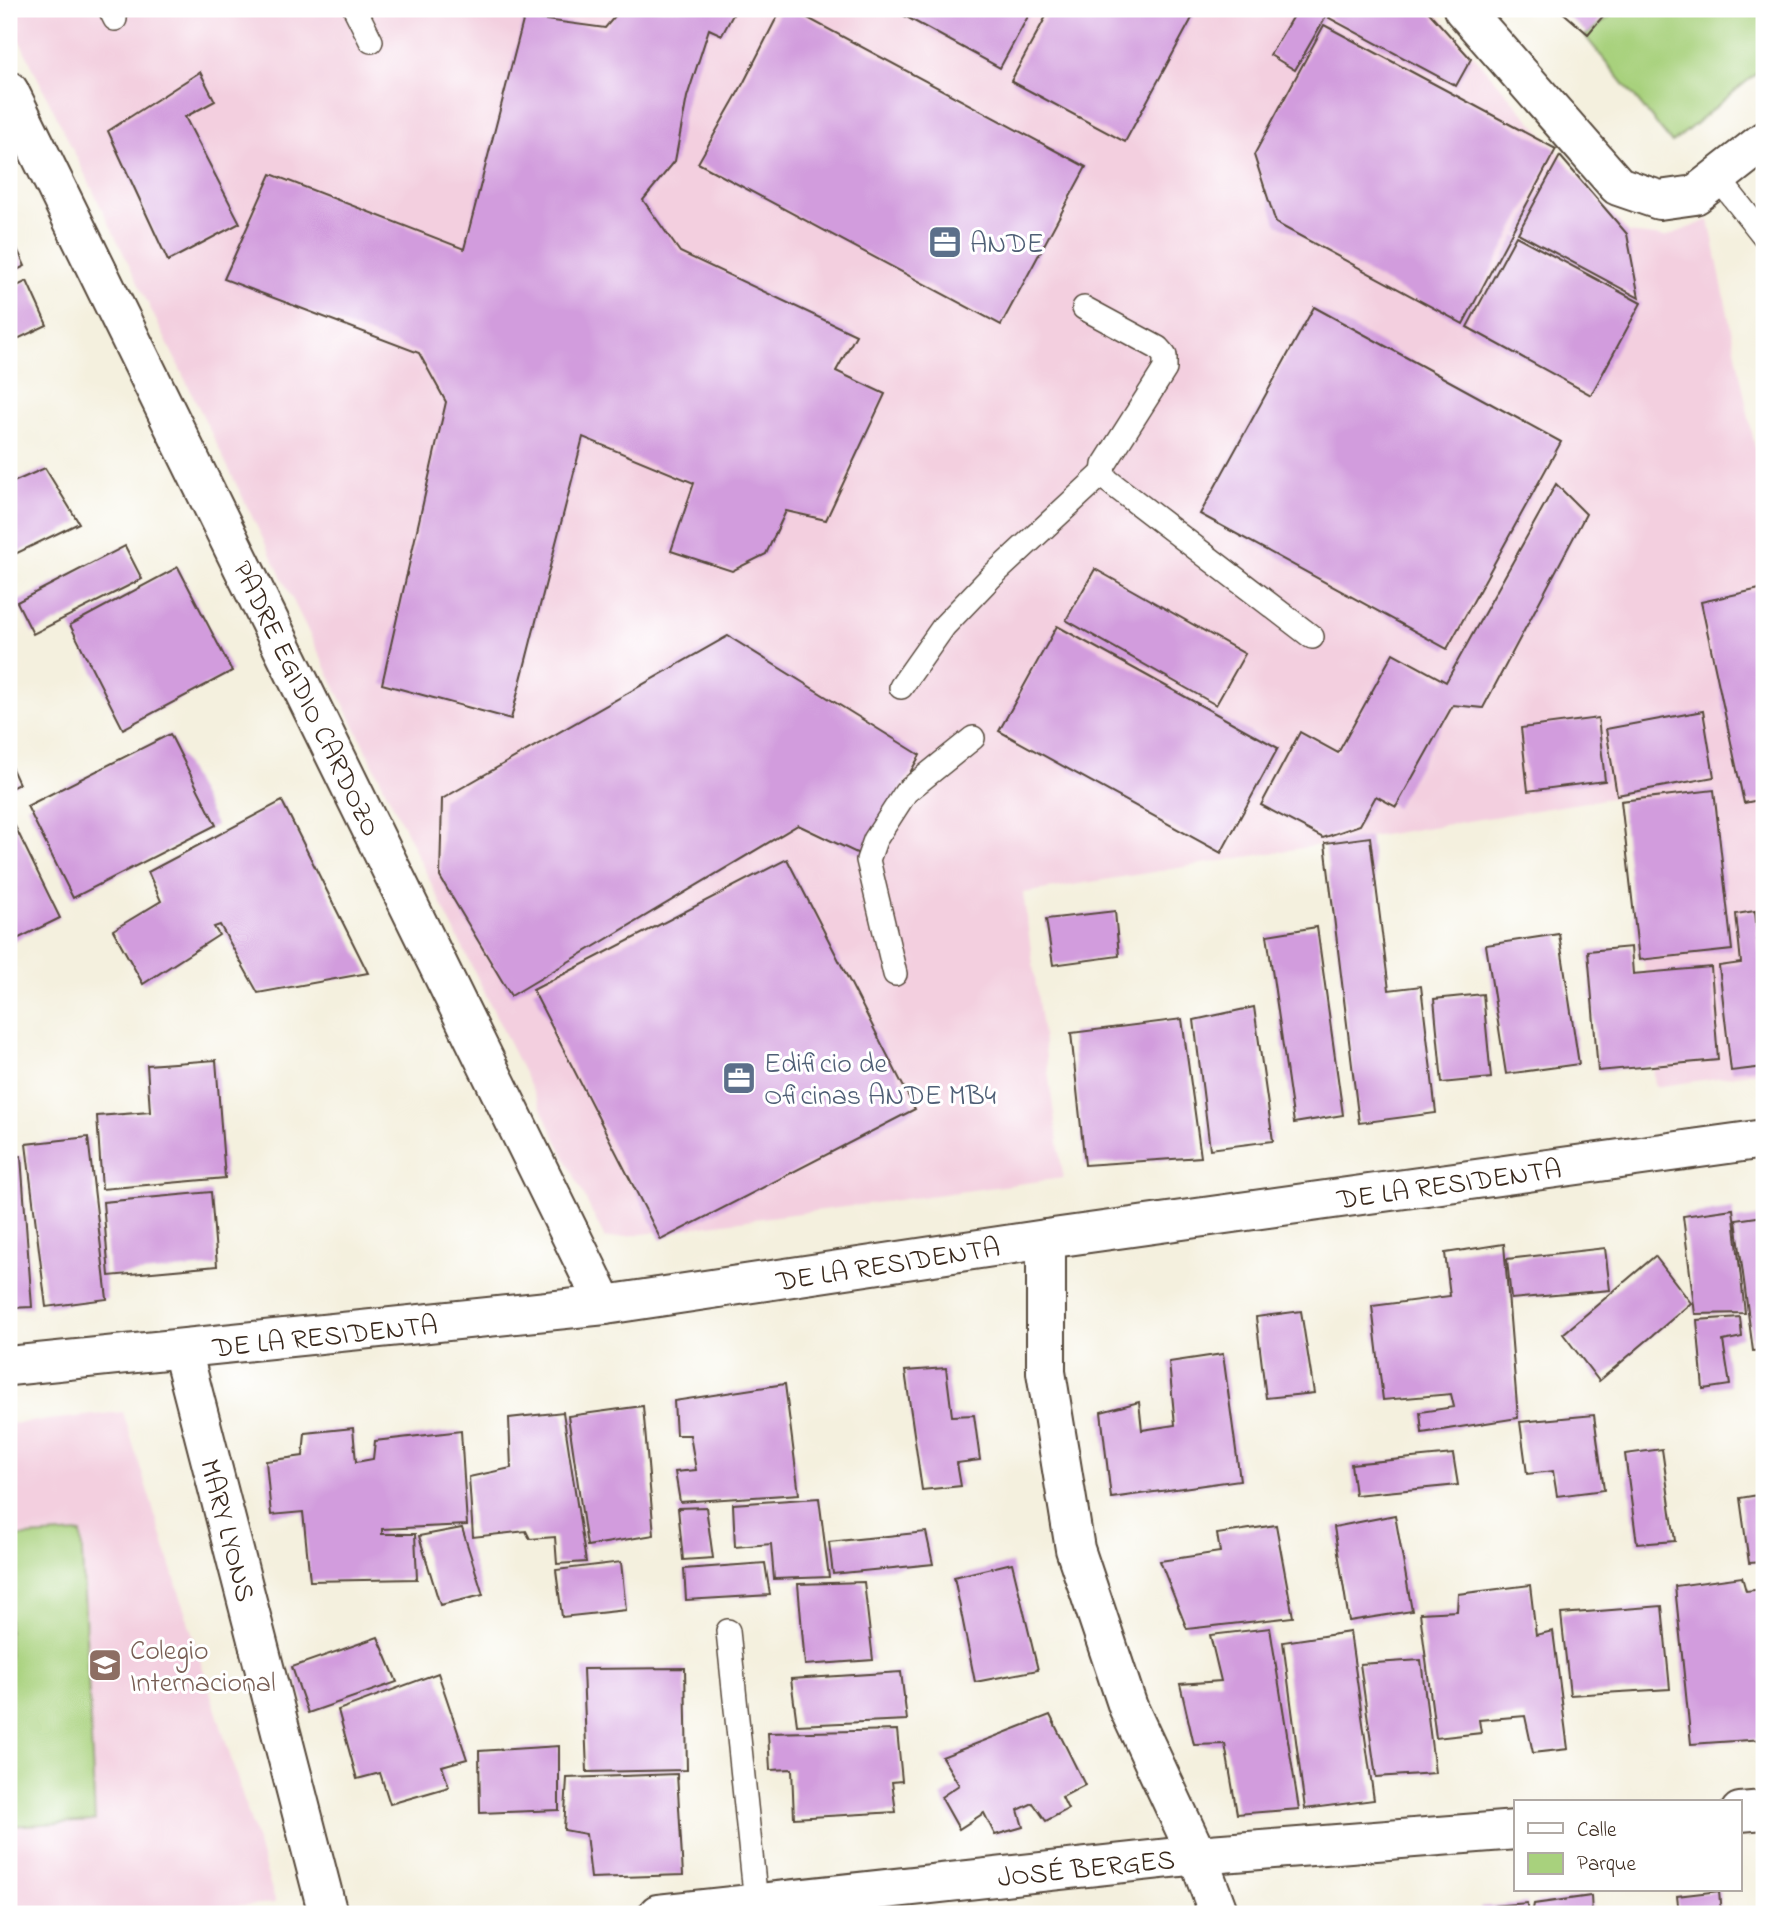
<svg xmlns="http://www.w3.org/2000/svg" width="1773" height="1923" font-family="'Indie Flower',sans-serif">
	<rect width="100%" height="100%" fill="#fff"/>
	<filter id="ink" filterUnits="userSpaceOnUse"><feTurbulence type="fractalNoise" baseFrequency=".0143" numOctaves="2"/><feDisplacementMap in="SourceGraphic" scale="14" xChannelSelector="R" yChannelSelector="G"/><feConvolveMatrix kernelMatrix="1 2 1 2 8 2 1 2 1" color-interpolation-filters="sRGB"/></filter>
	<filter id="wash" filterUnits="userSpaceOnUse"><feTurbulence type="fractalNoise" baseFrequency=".00686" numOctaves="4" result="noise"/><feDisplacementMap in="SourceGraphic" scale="28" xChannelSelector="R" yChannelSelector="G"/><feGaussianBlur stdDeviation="1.57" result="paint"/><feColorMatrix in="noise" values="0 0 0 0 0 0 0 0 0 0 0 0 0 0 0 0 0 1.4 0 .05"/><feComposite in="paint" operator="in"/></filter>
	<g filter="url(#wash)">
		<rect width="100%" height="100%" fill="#f4f0de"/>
		<g fill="#f3cfdf">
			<polygon points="9,9 1433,9 1629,233 1665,237 1709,220 1764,492 1764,1071 1655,1087 1629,795 1023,893 1063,1178 605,1239 9,19"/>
			<polygon points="123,1412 276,1903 122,1914 9,1914 9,1424"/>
		</g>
		<g fill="#a8d17d" stroke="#727e4e" stroke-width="2">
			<polygon points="1619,9 1764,9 1764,67 1672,143 1585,36"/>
			<polygon points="81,1533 95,1821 9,1826 9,1537"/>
		</g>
		<g id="blocks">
			<g fill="#d29cdd">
				<polygon points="621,9 736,9 722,35 709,29 687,97 675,161 643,200 680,252 856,335 836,371 885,394 826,520 786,511 766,554 732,571 671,551 694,483 583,437 511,719 382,684 446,402 419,353 224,279 271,174 464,249 524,17 605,28"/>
				<polygon points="781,9 791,9 1086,167 1001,325 698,163 744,82"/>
				<polygon points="892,9 1032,9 1000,68"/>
				<polygon points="1050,9 1197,9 1125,142 1011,81"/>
				<polygon points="1297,9 1330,9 1295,70 1270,55"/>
				<polygon points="1335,9 1426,9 1471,59 1456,86 1329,18"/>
				<polygon points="1559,9 1609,9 1588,34"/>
				<polygon points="1324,25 1556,149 1463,324 1276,223 1254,155"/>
				<polygon points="200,72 215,101 185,117 240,223 168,261 108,131"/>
				<polygon points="1560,156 1627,234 1639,298 1518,233"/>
				<polygon points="9,231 25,266 9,274"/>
				<polygon points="1516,236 1641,303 1591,395 1467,327"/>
				<polygon points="27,281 47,325 9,343 9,290"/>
				<polygon points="1314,307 1561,442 1447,649 1200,514"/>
				<polygon points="45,468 79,523 9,557 9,484"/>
				<polygon points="1556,484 1586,514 1483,708 1453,705 1396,807 1376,796 1360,825 1323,838 1261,805 1300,732 1338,753 1393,653 1446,682"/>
				<polygon points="125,546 142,579 33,634 17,602"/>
				<polygon points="178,567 232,671 123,729 70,625"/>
				<polygon points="1095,569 1245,654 1216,705 1066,620"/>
				<polygon points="1764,588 1764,799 1744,803 1701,602"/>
				<polygon points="1057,626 1278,748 1221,853 999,731"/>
				<polygon points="728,636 920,755 863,856 798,825 511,996 440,877 442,799"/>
				<polygon points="1703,711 1714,777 1617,795 1606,729"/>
				<polygon points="1598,718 1605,781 1528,791 1521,728"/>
				<polygon points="170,734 216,825 73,898 27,806"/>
				<polygon points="9,762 19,784 9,789"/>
				<polygon points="1714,790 1732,950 1639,960 1621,801"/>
				<polygon points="282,801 368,973 258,993 220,925 214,927 219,935 143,984 113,930 161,901 148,872"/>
				<polygon points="9,814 60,918 9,943"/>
				<polygon points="1370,837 1389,990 1421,986 1436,1113 1359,1123 1325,843"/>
				<polygon points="787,859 915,1109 661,1240 533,990"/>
				<polygon points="1115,911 1119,956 1053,965 1046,919"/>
				<polygon points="1755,911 1759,952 1764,951 1764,1067 1731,1071 1719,966 1741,963 1736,914"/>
				<polygon points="1317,927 1343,1115 1294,1123 1267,935"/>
				<polygon points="1559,934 1579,1064 1506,1074 1486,945"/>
				<polygon points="1631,947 1633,974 1711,967 1718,1060 1598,1071 1588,951"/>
				<polygon points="1483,994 1491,1078 1442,1083 1434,999"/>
				<polygon points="1254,1007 1273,1141 1210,1149 1194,1020"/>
				<polygon points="1182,1019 1201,1157 1085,1165 1071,1033"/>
				<polygon points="216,1060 225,1178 102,1189 97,1116 150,1112 147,1065"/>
				<polygon points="88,1137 107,1299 46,1307 26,1144"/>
				<polygon points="21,1156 32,1307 9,1308 9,1157"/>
				<polygon points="211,1192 217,1266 109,1276 103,1202"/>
				<polygon points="1733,1209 1745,1313 1695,1314 1683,1216"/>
				<polygon points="1764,1216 1764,1350 1753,1351 1736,1220"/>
				<polygon points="1504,1244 1518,1418 1422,1433 1420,1412 1454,1407 1451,1394 1383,1400 1372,1306 1450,1296 1445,1253"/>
				<polygon points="1605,1248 1610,1290 1511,1299 1507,1259"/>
				<polygon points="1655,1256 1691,1303 1599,1381 1563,1334"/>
				<polygon points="1301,1311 1314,1393 1266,1398 1256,1317"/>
				<polygon points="1740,1317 1742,1337 1723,1341 1730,1385 1703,1389 1697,1320"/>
				<polygon points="1223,1354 1240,1480 1111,1498 1101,1412 1139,1402 1142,1430 1175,1425 1169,1362"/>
				<polygon points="946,1368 952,1416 974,1415 980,1460 957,1463 961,1486 922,1490 905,1371"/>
				<polygon points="785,1384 799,1494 680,1502 675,1472 696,1470 690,1435 676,1435 674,1401"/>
				<polygon points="643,1406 654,1535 587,1546 568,1416"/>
				<polygon points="563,1412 586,1562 557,1564 555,1537 530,1539 526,1531 473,1537 469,1477 511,1468 509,1418"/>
				<polygon points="1594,1415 1604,1490 1557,1496 1553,1471 1527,1474 1520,1422"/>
				<polygon points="353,1428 356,1462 373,1459 375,1441 461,1431 467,1525 382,1529 382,1534 415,1534 417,1579 310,1581 303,1512 271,1515 266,1461 303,1456 305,1433"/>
				<polygon points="1662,1449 1675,1541 1637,1544 1625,1454"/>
				<polygon points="1453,1454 1458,1485 1355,1495 1351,1464"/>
				<polygon points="1764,1494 1764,1562 1749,1563 1740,1498"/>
				<polygon points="819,1498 829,1577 774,1579 771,1544 735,1547 733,1504"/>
				<polygon points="706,1507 713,1558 683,1560 678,1508"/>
				<polygon points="1395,1515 1412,1611 1349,1621 1334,1527"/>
				<polygon points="1276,1525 1293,1617 1187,1629 1160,1561 1220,1552 1217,1534"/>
				<polygon points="462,1528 483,1595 440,1605 419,1536"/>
				<polygon points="926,1532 933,1564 833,1574 829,1542"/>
				<polygon points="621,1562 626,1610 562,1617 556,1570"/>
				<polygon points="765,1563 770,1595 686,1600 684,1569"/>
				<polygon points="1012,1563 1038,1670 975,1682 954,1577"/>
				<polygon points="1742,1577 1746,1591 1764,1589 1764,1739 1691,1744 1675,1586"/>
				<polygon points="864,1582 873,1660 805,1665 798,1584"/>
				<polygon points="1530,1585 1536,1635 1553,1631 1568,1749 1533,1753 1525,1716 1479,1720 1481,1733 1436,1738 1420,1613 1457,1611 1458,1594"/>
				<polygon points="1662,1606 1670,1689 1570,1695 1561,1614"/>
				<polygon points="1270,1628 1299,1809 1237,1814 1225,1744 1194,1745 1180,1684 1221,1681 1210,1635"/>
				<polygon points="1350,1632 1374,1800 1305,1809 1283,1642"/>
				<polygon points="378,1637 397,1682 308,1713 292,1667"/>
				<polygon points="1421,1660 1435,1773 1376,1777 1360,1664"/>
				<polygon points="685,1668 687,1770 587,1772 583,1669"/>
				<polygon points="901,1672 907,1720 797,1725 791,1679"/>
				<polygon points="438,1673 467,1759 442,1766 449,1787 390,1804 380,1773 357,1779 338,1710"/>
				<polygon points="1050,1715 1085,1785 1062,1797 1068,1809 1046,1821 1033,1803 1018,1810 1023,1827 995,1835 984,1813 959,1829 941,1797 959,1785 942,1757"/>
				<polygon points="897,1730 902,1781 892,1782 896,1812 794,1818 792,1769 770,1770 768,1733"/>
				<polygon points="559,1746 559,1810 480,1813 479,1751"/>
				<polygon points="677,1774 683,1875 591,1878 586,1834 564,1830 567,1778"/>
				<polygon points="1719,1891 1721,1914 1679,1914 1677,1896"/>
				<polygon points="1591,1896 1592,1914 1532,1914 1534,1904"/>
				<polygon points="1527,1903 1528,1914 1481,1914 1481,1907"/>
			</g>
		</g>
	</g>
	<g filter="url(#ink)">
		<use href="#blocks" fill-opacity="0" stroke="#57483b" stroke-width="2"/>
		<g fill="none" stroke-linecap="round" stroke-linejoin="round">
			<g stroke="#57483b" stroke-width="26">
				<g id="service">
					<polyline points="110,9 115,19"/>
					<polyline points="355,9 371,41"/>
					<polyline points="1718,178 1764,236"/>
					<polyline points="1084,308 1158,348 1165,356 1165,369 1104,465 1103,473 1107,480 1312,637"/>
					<polyline points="901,687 944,626 991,577 1103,473"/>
					<polyline points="895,974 868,860 875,840 906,792 973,738"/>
					<polyline points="728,1631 757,1913"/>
				</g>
			</g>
			<g stroke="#57483b" stroke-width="42">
				<g id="minor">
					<polyline points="1463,9 1618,186 1659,200 1695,195 1764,141"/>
					<polyline points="9,91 605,1305"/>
					<polyline points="1046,1239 1046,1372 1075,1549 1128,1707 1197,1855 1219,1914"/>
					<polyline points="182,1350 328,1914"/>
					<polyline points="9,1366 605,1305 1046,1239 1764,1139"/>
					<polyline points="1740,1812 1764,1810"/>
					<polyline points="658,1914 1197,1855 1516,1830"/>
				</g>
			</g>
			<use href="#service" stroke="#fff" stroke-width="23"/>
			<use href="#minor" stroke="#fff" stroke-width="38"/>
		</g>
	</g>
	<defs>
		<g id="office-square" transform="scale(1.75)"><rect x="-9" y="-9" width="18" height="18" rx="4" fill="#5c6f8a" stroke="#fff"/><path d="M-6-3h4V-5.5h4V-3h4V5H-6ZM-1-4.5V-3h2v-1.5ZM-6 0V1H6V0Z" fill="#fff"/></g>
		<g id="school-square" transform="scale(1.75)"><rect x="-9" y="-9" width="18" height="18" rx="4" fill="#8d6e63" stroke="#fff"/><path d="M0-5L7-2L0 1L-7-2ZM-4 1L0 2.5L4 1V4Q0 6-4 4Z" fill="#fff"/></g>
	</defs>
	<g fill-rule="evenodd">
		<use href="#office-square" x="945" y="242"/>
		<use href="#office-square" x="739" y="1078"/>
		<use href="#school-square" x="105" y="1665"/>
	</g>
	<g text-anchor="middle" stroke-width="6" stroke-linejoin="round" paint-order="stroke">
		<g font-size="28" fill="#4e5e75" stroke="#fff" text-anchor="start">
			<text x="970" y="252">ANDE</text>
			<text x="764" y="1072">Edificio de<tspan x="764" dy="32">Oficinas ANDE MB4</tspan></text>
		</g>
		<g font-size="28" fill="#3b2a1e" stroke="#fff">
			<text transform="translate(308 698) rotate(64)" y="10">PADRE EGIDIO CARDOZO</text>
			<text transform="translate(1449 1183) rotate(-8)" y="10">DE LA RESIDENTA</text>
			<text transform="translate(888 1263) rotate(-9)" y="10">DE LA RESIDENTA</text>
			<text transform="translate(325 1335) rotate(-6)" y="10">DE LA RESIDENTA</text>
			<text transform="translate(229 1530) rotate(75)" y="10">MARY LYONS</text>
			<text transform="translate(1086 1867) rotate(-6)" y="10">JOSÉ BERGES</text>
		</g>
		<g font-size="28" fill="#785e54" stroke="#fff" text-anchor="start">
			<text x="130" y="1659">Colegio<tspan x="130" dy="32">Internacional</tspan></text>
		</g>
	</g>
	<rect width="1773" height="1923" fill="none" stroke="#fff" stroke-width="35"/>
	<rect x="1514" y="1800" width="228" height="91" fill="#ffffff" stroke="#b1aaa5" stroke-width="2"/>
	<rect x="1528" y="1823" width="35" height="10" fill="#ffffff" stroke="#b1aaa5" stroke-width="2"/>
	<text x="1577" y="1836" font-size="21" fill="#3b2a1e">Calle</text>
	<rect x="1528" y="1853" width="35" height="21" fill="#a8d17d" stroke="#b1aaa5" stroke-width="2"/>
	<text x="1577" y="1870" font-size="21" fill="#3b2a1e">Parque</text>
</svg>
